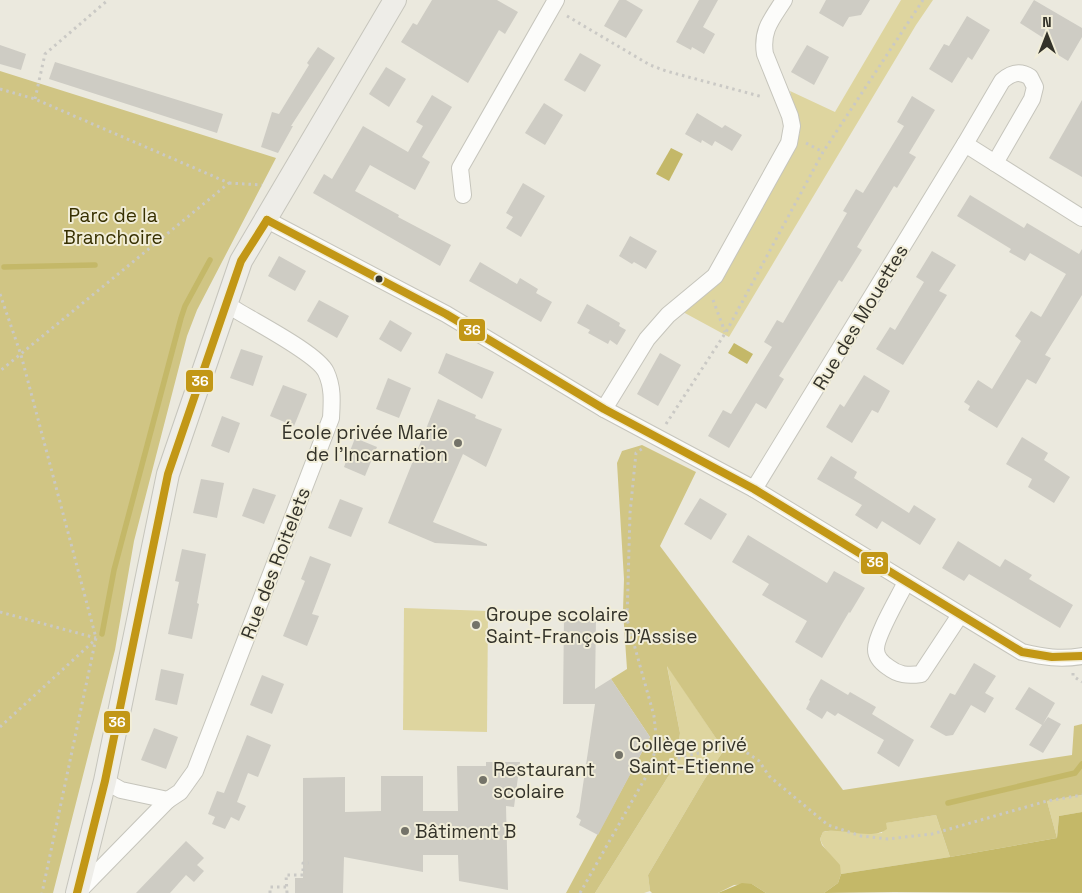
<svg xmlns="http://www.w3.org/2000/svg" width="1082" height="893" font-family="'Space Grotesk',sans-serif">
	<rect width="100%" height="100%" fill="#ebe9de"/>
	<g fill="#ded59f">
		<polygon points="901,0 933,0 916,25 729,337 683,312 721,281 800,133 790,91 835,112"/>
		<polygon points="404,608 488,611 487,732 403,730"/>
		<polygon points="667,665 724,750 704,780 648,875 650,891 644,893 595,893 676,764 680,733"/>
		<polygon points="1082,795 1082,812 1059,816 1057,838 1047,801"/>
		<path d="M936,815L950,857L841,874C838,859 825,853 820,839L823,832C842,827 863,835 882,833L885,823Z"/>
	</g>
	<g fill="#d0c584">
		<polygon points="0,71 276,158 197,310 187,336 134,541 115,650 53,893 0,893"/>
		<path d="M642,445L696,472L660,546L843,790L1072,755L1074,726L1082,724V795L1047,801L1057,838L950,857L936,815L886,823L887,829C871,841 842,827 823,832L820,839L822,845L840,865L841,874L838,883L824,893H766L752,884L734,885L718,893H652L650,891L648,875L704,780L724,750L667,666L680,733L676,764L595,893H566L650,737L611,679L627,669L623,611L624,579L617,463L622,451Z"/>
	</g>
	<g fill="#c4b868">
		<polygon points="671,148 683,154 669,181 656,174"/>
		<polygon points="734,343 753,354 747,364 728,353"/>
		<polygon points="1082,812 1082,893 894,892 824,893 838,883 841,874 950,857 1057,838 1059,816"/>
		<polygon points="742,883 752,884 766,893 718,893"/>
	</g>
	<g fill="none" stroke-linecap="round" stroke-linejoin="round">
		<g stroke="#c4b868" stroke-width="5.5">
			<polyline points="4,267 95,265"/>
			<polyline points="102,634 114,570 181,318 185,306 210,260"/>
			<polyline points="948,803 1075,773 1082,764"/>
		</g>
	</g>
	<g fill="#ceccc4">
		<polygon points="432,0 497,0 518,12 505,34 499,30 468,83 401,42 413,23 417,25"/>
		<polygon points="619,0 626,0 643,10 626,38 604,26"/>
		<polygon points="699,0 718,0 703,27 715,34 704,54 692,47 691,50 676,42"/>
		<polygon points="826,0 870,0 861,15 849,17 843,27 819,13"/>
		<polygon points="1034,0 1082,28 1082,37 1068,61 1042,45 1045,39 1020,23"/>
		<polygon points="967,16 990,30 972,60 968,57 952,83 929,69 944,44 949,46"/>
		<polygon points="0,45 26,54 21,70 0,64"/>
		<polygon points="807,45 829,57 814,85 791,72"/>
		<polygon points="318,47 335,58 291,126 293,126 278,153 261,147 272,112 279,114 309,65 307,63"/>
		<polygon points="580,53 601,65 585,92 564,80"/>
		<polygon points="55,62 223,114 217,133 49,79"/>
		<polygon points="386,67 406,79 389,107 369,94"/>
		<polygon points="432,95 452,107 422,157 430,162 415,190 370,165 355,191 399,215 398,217 451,245 440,266 313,193 324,174 332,179 363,126 408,152 423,126 416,122"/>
		<polygon points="912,96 935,110 909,153 916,157 897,188 894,186 857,247 862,250 842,282 839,280 779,376 784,379 766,409 756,403 729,448 708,436 723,410 731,414 772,347 764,342 777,320 783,323 847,213 843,211 856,189 863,193 904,126 897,122"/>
		<polygon points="1082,100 1082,177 1049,158"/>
		<polygon points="544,103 563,115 545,145 525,133"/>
		<polygon points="697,113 722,128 725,125 742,135 732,151 715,141 712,146 702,140 701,143 685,134"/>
		<polygon points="523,183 545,196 521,237 506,228 513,217 506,213"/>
		<polygon points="970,195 1024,228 1027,223 1079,254 1082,249 1082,295 1045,355 1051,358 1036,384 1027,379 997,428 968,410 970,406 964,402 978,380 992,389 1021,341 1015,336 1031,311 1041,317 1066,274 1030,253 1025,261 1009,252 1011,249 957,216"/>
		<polygon points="630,236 657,251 646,269 634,262 632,264 619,256"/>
		<polygon points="932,251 956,265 939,291 947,295 903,365 876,349 890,327 895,330 924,282 916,277"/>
		<polygon points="279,256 306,271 295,291 268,276"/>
		<polygon points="480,262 517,284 520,278 538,289 536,293 552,302 541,322 469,281"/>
		<polygon points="319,300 349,316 337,338 307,321"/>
		<polygon points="587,304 620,323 619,326 626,330 617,345 610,340 608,344 588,333 590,330 577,323"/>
		<polygon points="390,320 412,333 401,352 379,339"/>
		<polygon points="241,349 263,356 253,386 230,378"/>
		<polygon points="446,353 494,372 482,399 438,373"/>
		<polygon points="660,353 681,365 658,406 637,394"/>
		<polygon points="864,375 890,391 878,413 872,410 852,443 826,427 840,404 844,407"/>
		<polygon points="388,378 411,388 399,418 376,409"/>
		<polygon points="283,385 307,394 294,426 270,416"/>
		<polygon points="438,399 476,415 475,418 502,429 486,467 463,454 433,522 487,544 487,546 435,543 388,523"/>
		<polygon points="222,416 240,423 229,453 211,446"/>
		<polygon points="1022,437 1048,453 1044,460 1070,477 1054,503 1028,487 1032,479 1006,464"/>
		<polygon points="355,438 377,447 365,476 344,467"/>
		<polygon points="831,456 857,472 854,478 909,513 914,505 936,519 920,545 882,521 877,529 855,515 862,505 817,479"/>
		<polygon points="201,479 224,483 217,518 193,513"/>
		<polygon points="253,488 276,495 264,524 242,516"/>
		<polygon points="700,498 727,514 711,540 684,524"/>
		<polygon points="340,499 363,508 351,537 328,528"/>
		<polygon points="748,535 827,583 834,571 865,588 850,613 849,612 822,658 795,642 807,621 762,595 769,584 732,562"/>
		<polygon points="958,541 1000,567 1005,559 1032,575 1029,579 1073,605 1060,628 969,574 964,581 942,568"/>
		<polygon points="182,549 206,554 197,603 199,604 192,639 168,634 179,582 175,581"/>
		<polygon points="310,556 331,564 312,614 319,616 307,646 283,636 305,581 301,579"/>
		<polygon points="564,617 596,617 595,689 611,679 650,737 598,835 579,825 581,820 576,817 579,812 595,704 563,704"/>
		<polygon points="974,663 996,676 985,693 994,698 985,713 971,705 953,735 946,736 930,727 950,693 955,695"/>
		<polygon points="161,669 184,674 177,705 155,700"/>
		<polygon points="262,675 284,684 272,714 250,705"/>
		<polygon points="821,679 848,695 850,692 876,707 872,714 914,740 899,767 877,753 884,740 838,713 835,716 827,711 822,719 806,709 810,701 809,700"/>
		<polygon points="1029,687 1055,703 1043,724 1048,717 1061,724 1043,753 1029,745 1042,725 1015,709"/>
		<polygon points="154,728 178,737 166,769 141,760"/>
		<polygon points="247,735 271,745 258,777 248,773 237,802 246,806 239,821 231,817 225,829 212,824 215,817 208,814 217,791 224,793"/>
		<polygon points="486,762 520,762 514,807 506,806 508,890 459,881 458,855 423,855 423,872 344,857 343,893 295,893 295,878 303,878 303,778 345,777 345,812 381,811 381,776 423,776 423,811 458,811 457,766 486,766"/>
		<polygon points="186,841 204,858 197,865 204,871 194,882 186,875 170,893 136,893"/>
	</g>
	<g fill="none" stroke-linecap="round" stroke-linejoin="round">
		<g stroke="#c6c5bc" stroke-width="18">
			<g id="street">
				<path d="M965,144L1002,81C1011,73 1019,70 1030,77L1035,87L1032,99L995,163"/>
				<polyline points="463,195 460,168 556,0"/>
				<path d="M267,220L446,314L604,409L754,489L1022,652C1044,657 1060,660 1082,656"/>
				<path d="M604,409L647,339L668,315L715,276L789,143L792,126L790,116L765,54C761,30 772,19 784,0"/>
				<polyline points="754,489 965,144 1082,218"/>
				<path d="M906,582C899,597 876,635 876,649C876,657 882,663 888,667C898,675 908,676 921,674L960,615"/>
				<path d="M105,781L121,790L168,800L180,792L195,771L331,418C332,401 333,387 326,372C318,354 255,322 236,310L226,306"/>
				<polyline points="79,891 168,800"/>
			</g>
		</g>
		<g stroke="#c6c5bc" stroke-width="24">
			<polyline id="secondary" points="77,893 105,781 168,474 241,261 395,0"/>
		</g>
		<g stroke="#cac9c5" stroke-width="3" stroke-dasharray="2.5 4" stroke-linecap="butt">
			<polyline points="567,16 650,65 666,71 763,97"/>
			<polyline points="0,89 35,99 229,183 0,371"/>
			<polyline points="35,99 45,54 108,0"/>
			<polyline points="806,143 823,152"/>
			<polyline points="229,183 262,185"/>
			<polyline points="0,294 21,355 96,638 42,893"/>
			<polyline points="713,300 725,332"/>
			<polyline points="666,424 726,332 823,152 923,0"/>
			<polyline points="0,612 96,638"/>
			<polyline points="1073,673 1073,676 1082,682"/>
			<polyline points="0,727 96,639"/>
			<polyline points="649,773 671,760 703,752 728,747 743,750 759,761 769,776 828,825 861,836 888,839 932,834 1047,801 1082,795"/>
			<polyline points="270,893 270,887 287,887"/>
			<polyline points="287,893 286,875 303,875 303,863 309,863"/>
			<polyline points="580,893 648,773 657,745 654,716 627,619 630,513 636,453 643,448"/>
		</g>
		<use href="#street" stroke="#fcfcfa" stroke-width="16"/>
		<use href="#secondary" stroke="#eeede8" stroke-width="22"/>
		<g stroke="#f1edd8" stroke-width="11">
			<g id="bus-1">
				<polyline points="267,220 446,314 604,409 754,489 1022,652 1052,657 1082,656"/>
				<polyline points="77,893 105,781 168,474 241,261 267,220"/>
			</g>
		</g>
		<use href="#bus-1" stroke="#c29716" stroke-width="8"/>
	</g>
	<circle fill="#34332a" stroke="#f1edd8" stroke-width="2" cx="379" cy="279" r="4.5"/>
	<g fill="#747369" stroke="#f1edd8" stroke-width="2">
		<circle cx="458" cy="443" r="5"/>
		<circle cx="476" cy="625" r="5"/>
		<circle cx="619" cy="755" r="5"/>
		<circle cx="483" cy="780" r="5"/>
		<circle cx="405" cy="831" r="5"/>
	</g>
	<g text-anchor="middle" stroke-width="4" stroke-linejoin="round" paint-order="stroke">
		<g font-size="19" fill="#373001" stroke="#f1edd8">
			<text x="113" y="222">Parc de la<tspan x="113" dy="22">Branchoire</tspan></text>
		</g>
		<g font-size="19" fill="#34332a" stroke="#f1edd8">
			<text transform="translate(860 317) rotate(-59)" y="7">Rue des Mouettes</text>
			<text transform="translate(275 563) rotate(-69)" y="7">Rue des Roitelets</text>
		</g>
		<g font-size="19" fill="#34332a" stroke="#f1edd8" text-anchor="start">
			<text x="448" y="439" text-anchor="end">École privée Marie<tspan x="448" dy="22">de l'Incarnation</tspan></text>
			<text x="486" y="621">Groupe scolaire<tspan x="486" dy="22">Saint-François D'Assise</tspan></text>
			<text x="629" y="751">Collège privé<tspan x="629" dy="22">Saint-Etienne</tspan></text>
			<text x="493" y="776">Restaurant<tspan x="493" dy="22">scolaire</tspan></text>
			<text x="415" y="838">Bâtiment B</text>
		</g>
	</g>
	<g stroke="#f1edd8" stroke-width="2">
		<rect x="458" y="318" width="28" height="24" rx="5" fill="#c29716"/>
		<rect x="185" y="369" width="29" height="24" rx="5" fill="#c29716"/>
		<rect x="860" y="551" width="29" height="24" rx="5" fill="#c29716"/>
		<rect x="103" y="710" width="28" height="24" rx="5" fill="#c29716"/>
	</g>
	<g font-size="14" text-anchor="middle" font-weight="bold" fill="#fff">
		<text x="472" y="335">36</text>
		<text x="200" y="386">36</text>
		<text x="875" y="567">36</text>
		<text x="117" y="727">36</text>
	</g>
	<g transform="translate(1047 35)" stroke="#f1edd8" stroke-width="4" paint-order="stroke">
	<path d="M0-4L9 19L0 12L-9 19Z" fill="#34332a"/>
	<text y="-8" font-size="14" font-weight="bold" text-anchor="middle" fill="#34332a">N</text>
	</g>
</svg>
